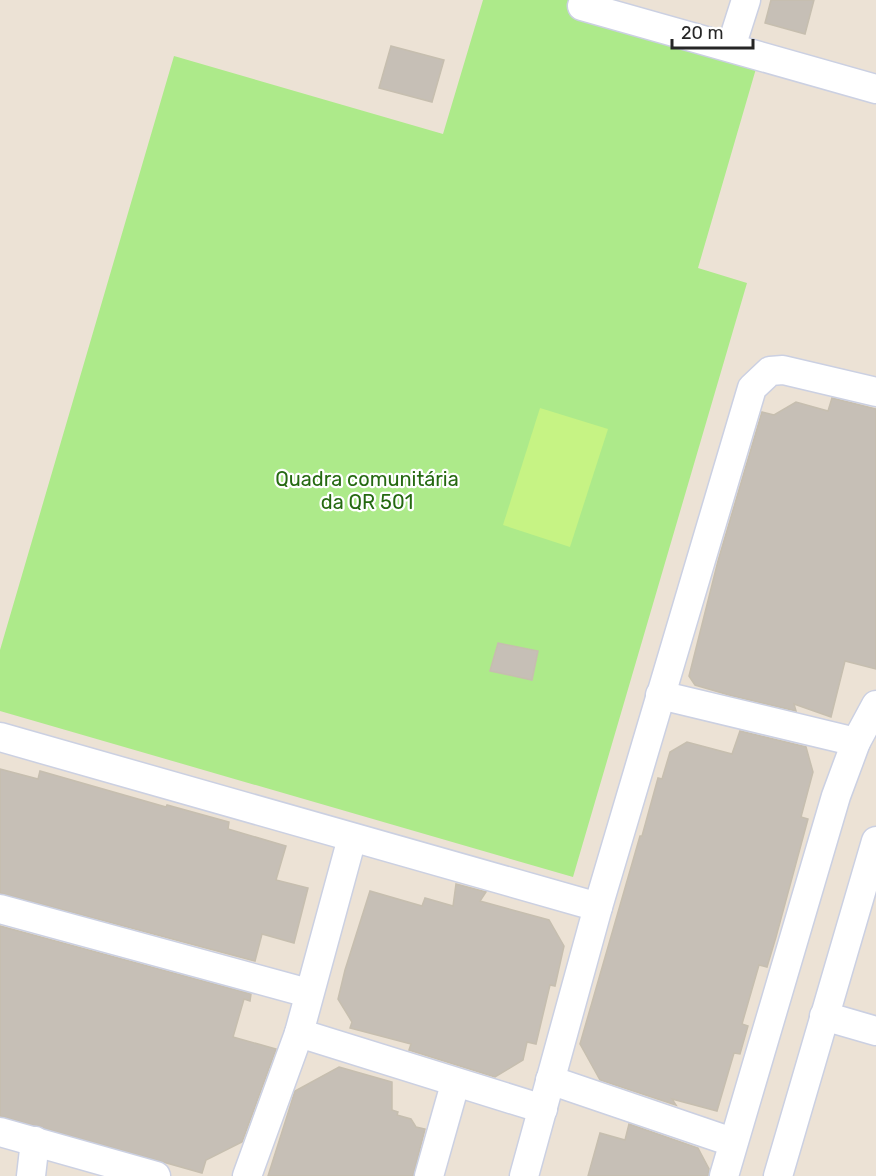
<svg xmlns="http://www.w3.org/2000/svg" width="876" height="1176" font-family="Rubik,sans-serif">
	<rect width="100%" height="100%" fill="#ece2d5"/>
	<polygon fill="#adea8a" points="483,0 597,0 762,48 698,268 747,283 573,877 0,711 0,650 174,56 443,134"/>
	<polygon fill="#c6f384" points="540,408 608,429 570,547 503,525"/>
	<g fill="#c6bfb6" stroke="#c6beaf" stroke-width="1.5">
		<polygon points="771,0 814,0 805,34 765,23"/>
		<polygon points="391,46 444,60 432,102 379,88"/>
		<polygon points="832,398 876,409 876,669 845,661 831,717 794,704 796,711 729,695 695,685 689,676 718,561 762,412 774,415 796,402 828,411"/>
		<polygon points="498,643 538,651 532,680 490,671"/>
		<polygon points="740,731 806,747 813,772 801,817 808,819 776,937 767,967 759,965 742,1024 748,1026 740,1054 734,1053 717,1111 672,1099 676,1105 600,1080 580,1044 640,836 642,836 658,778 662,779 670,752 687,742 732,754"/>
		<polygon points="0,769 38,779 40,771 166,807 167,805 229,822 228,829 286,846 276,880 308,888 294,943 262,934 255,961 0,893"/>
		<polygon points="456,884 486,892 480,901 549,920 564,946 555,986 550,985 536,1044 527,1042 523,1060 495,1077 409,1050 411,1044 350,1028 352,1022 338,999 345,970 370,891 422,906 425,898 453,906"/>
		<polygon points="0,926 251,994 250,1001 244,999 233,1037 276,1049 242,1142 206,1160 202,1173 0,1116"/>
		<polygon points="339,1067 392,1082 392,1110 398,1112 397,1115 411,1119 416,1127 425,1129 413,1176 268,1176 295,1091"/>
		<polygon points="629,1124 698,1148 709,1169 708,1176 588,1176 600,1133 625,1140"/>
	</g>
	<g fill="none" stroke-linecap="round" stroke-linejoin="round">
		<g stroke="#cbd0e2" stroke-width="31">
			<g id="minor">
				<polyline points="584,0 582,6 876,89"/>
				<polyline points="731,47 746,0"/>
				<polyline points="660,695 856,742"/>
				<polyline points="0,737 598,907"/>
				<polyline points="0,909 308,993"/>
				<polyline points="824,1016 876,1031"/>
				<polyline points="299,1033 543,1109"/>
				<polyline points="550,1080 732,1142"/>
				<polyline points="0,1132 156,1176"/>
				<polyline points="31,1176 35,1141"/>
				<polyline points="247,1176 299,1033 352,838"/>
				<polyline points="429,1176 455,1084"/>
				<polyline points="524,1176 598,907 752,388 770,371 783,370 876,392"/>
				<polyline points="724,1176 836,796 856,742 876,705"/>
				<polyline points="778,1176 876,841"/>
			</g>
		</g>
		<use href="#minor" stroke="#fff" stroke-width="28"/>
	</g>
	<g text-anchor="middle" stroke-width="4.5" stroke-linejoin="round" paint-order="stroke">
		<g font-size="20" fill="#256911" stroke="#fff">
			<text x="367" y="486">Quadra comunitária<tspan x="367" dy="23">da QR 501</tspan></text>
		</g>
	</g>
	<path d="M672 39v9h81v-9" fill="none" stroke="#262626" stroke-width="3"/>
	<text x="681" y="39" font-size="18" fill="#262626" stroke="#ffffff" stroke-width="4.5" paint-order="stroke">20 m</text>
</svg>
